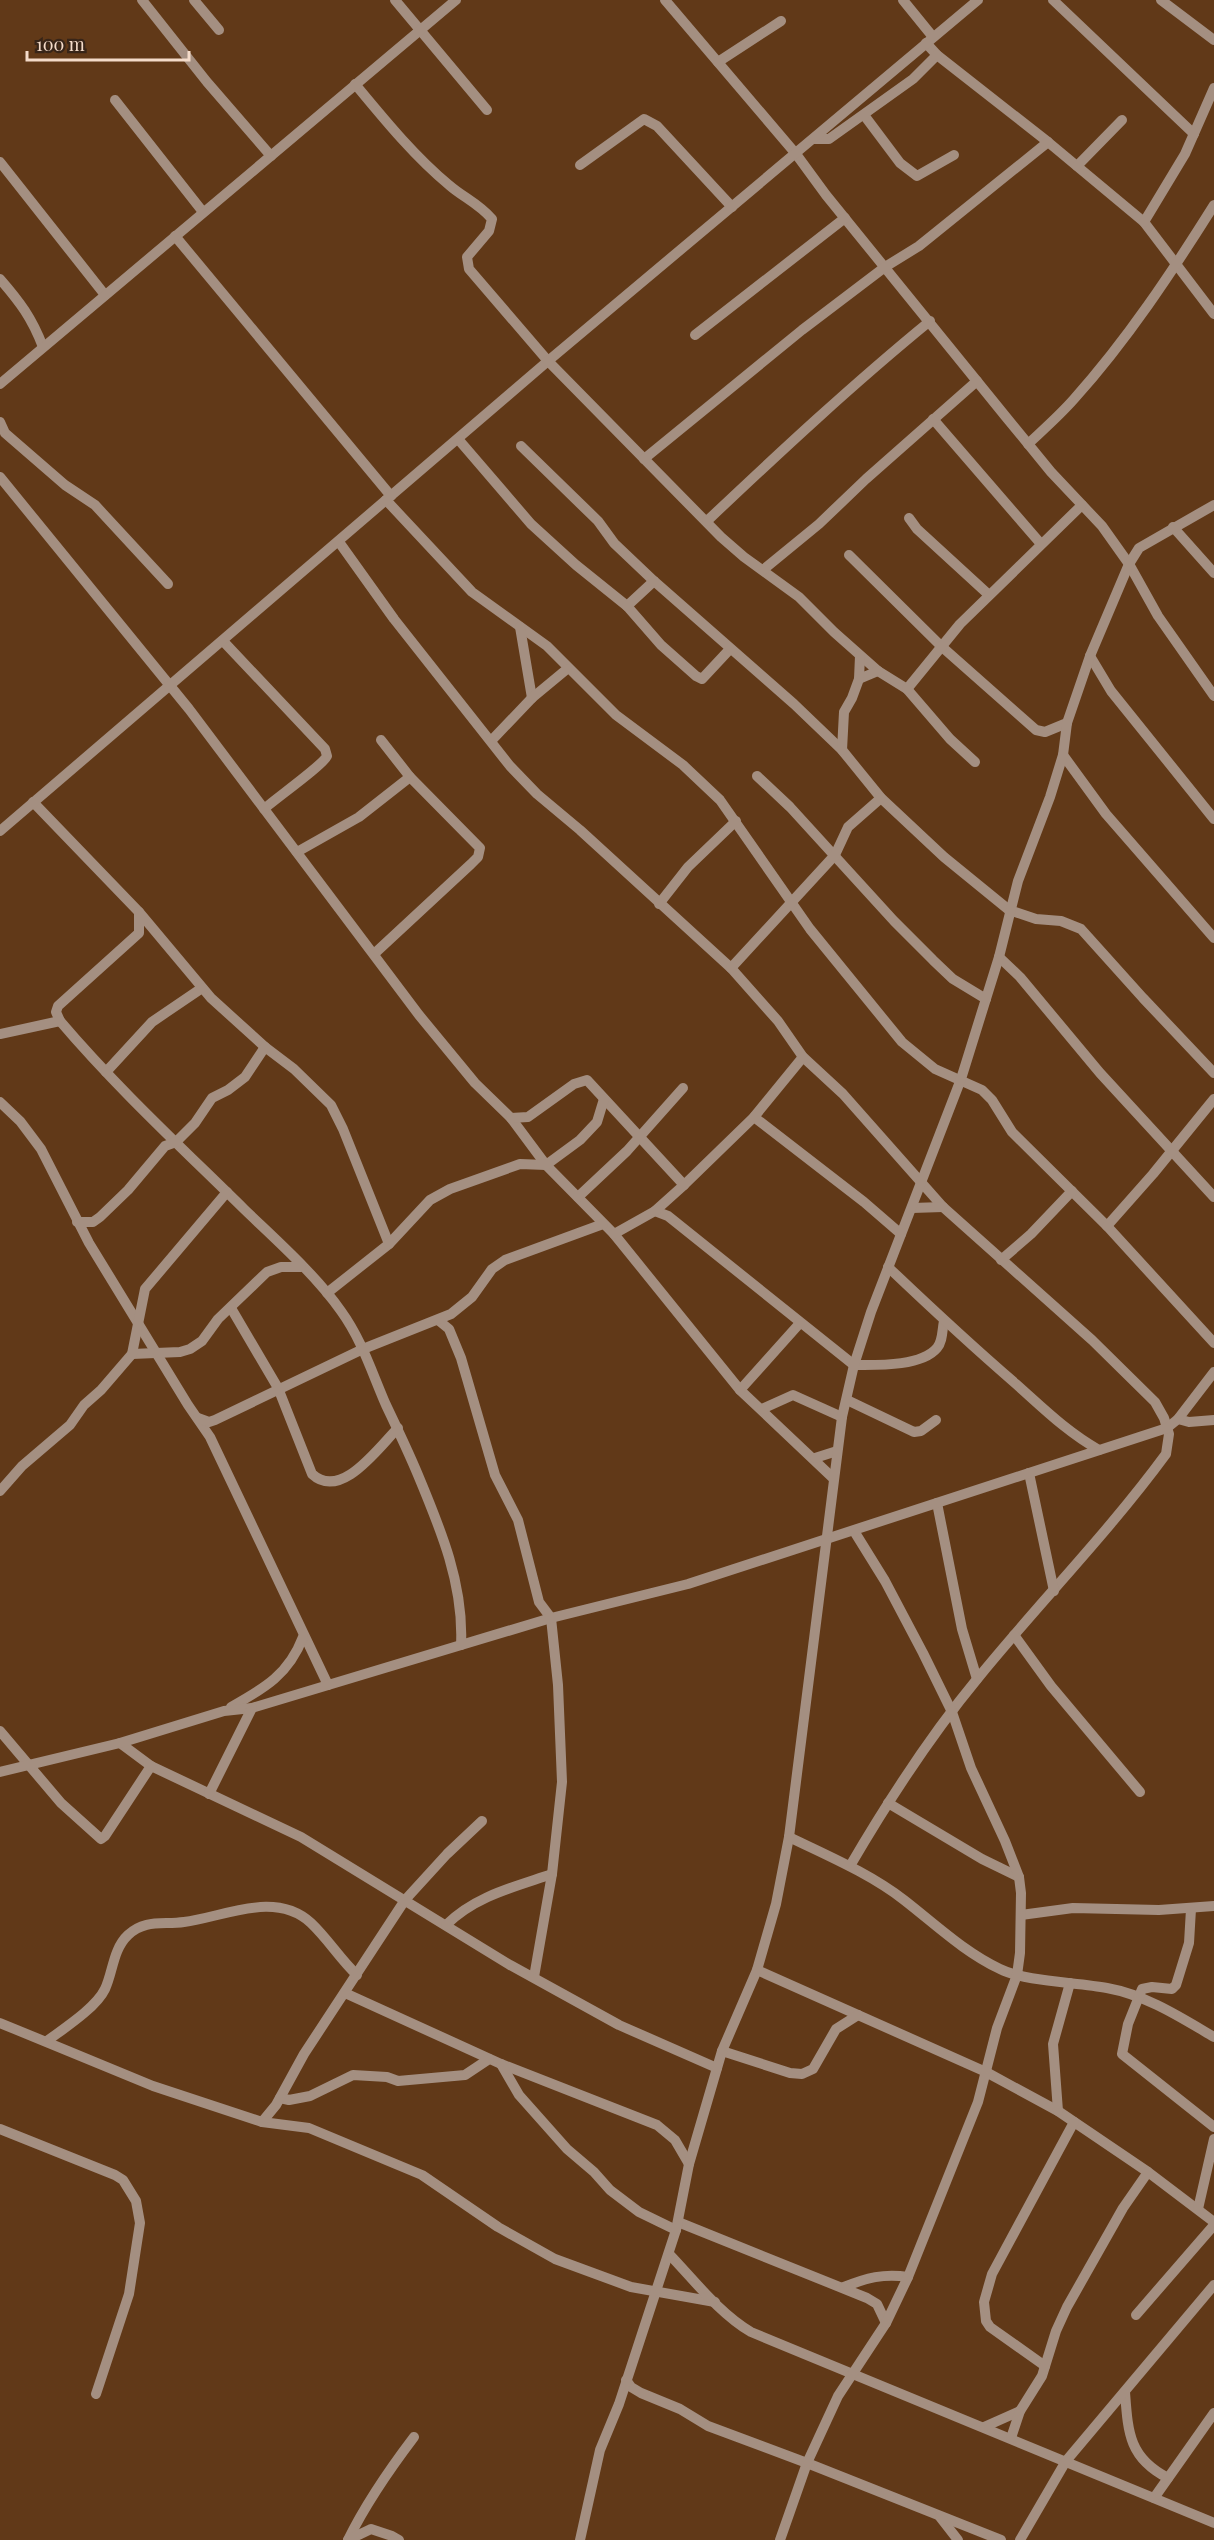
<svg xmlns="http://www.w3.org/2000/svg" width="1214" height="2540" font-family="'Playfair Display',serif">
	<rect width="100%" height="100%" fill="#613918"/>
	<g fill="none" stroke-linecap="round" stroke-linejoin="round">
		<g stroke="#a48f81" stroke-width="10">
			<polyline points="142,0 207,82 271,156"/>
			<polyline points="194,0 219,30"/>
			<polyline points="395,0 487,110"/>
			<polyline points="665,0 796,154 826,195 1006,417 1051,472 1102,526 1129,564 1158,616 1214,696"/>
			<polyline points="903,0 933,37"/>
			<polyline points="1053,0 1194,134"/>
			<polyline points="1161,0 1214,40"/>
			<polyline points="926,43 937,55 1048,142 1144,222 1214,314"/>
			<polyline points="718,62 781,21"/>
			<path d="M355,84C384,119 414,156 449,185C464,198 478,203 492,219L489,231L467,257L469,269L548,361L721,537L744,557L799,597L834,632L878,671L907,689L950,739L975,762"/>
			<polyline points="115,100 203,212"/>
			<polyline points="864,115 900,163 917,176 954,155"/>
			<polyline points="814,139 829,139 913,79 937,55"/>
			<polyline points="0,162 105,295"/>
			<polyline points="580,165 644,119 657,126 732,207"/>
			<polyline points="1077,166 1122,120"/>
			<polyline points="1144,222 1185,154 1214,88"/>
			<polyline points="175,236 391,496"/>
			<path d="M0,279C20,302 32,318 43,347"/>
			<polyline points="695,335 845,218"/>
			<polyline points="0,384 456,0"/>
			<polyline points="933,419 1041,544"/>
			<polyline points="0,422 5,433 65,485 95,505 168,584"/>
			<polyline points="458,439 531,524 576,565 627,606 661,645 696,676 702,679 730,649"/>
			<path d="M1028,444C1044,429 1060,415 1074,399C1127,340 1172,272 1214,205"/>
			<polyline points="521,446 598,521 614,543 654,581 794,704 842,750 881,798 944,857 1009,910 1036,919 1061,921 1081,929 1143,998 1214,1073"/>
			<polyline points="644,459 802,330 885,267 919,246 1048,142"/>
			<polyline points="0,477 189,709 419,1015 475,1083 511,1118 546,1165 614,1234 740,1390 833,1478"/>
			<polyline points="386,500 472,592 547,646 616,715 683,765 720,800 810,929 902,1042 935,1069 982,1090 992,1100 1012,1132 1107,1226 1214,1343"/>
			<polyline points="909,518 917,529 989,595"/>
			<path d="M707,521C780,452 853,384 930,321"/>
			<polyline points="1173,527 1214,573"/>
			<path d="M339,542L394,619L510,766L537,794L580,830L731,968L778,1021L803,1057L843,1094L943,1207L1092,1340L1155,1402L1164,1418L1169,1434L1166,1454C1108,1533 1039,1603 978,1678C930,1736 888,1801 850,1866"/>
			<polyline points="849,555 941,646 1036,730 1045,732 1067,723"/>
			<polyline points="763,570 819,524 866,479 977,381"/>
			<polyline points="627,606 654,581"/>
			<polyline points="520,627 532,698"/>
			<path d="M223,641L325,749L327,756C323,765 275,799 264,809"/>
			<polyline points="860,656 859,679 878,671"/>
			<polyline points="1090,656 1111,691 1214,819"/>
			<polyline points="907,689 960,624 1082,505"/>
			<polyline points="491,741 532,698 567,669"/>
			<polyline points="842,750 844,712 852,698 859,679"/>
			<polyline points="1063,755 1106,814 1214,938"/>
			<polyline points="757,776 790,807 894,921 933,960 953,979 986,999"/>
			<polyline points="33,802 139,912 211,998 265,1047 294,1069 331,1105 343,1129 389,1244"/>
			<polyline points="0,831 548,361 978,0"/>
			<polyline points="297,852 359,817 410,777"/>
			<polyline points="659,904 688,867 736,821"/>
			<path d="M139,912V933L58,1006L56,1012L60,1021C117,1088 181,1147 244,1209C276,1240 315,1274 341,1311C362,1340 372,1373 386,1405C397,1428 408,1451 418,1475C441,1530 464,1585 461,1645"/>
			<polyline points="374,954 471,864 478,857 480,848 410,777 381,740"/>
			<polyline points="999,957 1020,977 1100,1073 1214,1197"/>
			<polyline points="731,968 835,855 848,827 881,798"/>
			<polyline points="0,1034 60,1021"/>
			<polyline points="106,1072 152,1022 202,988"/>
			<polyline points="0,1102 20,1121 41,1149 89,1243 188,1405 210,1437 328,1685"/>
			<polyline points="754,1117 864,1202 901,1234"/>
			<polyline points="511,1118 528,1117 574,1084 587,1080 684,1185"/>
			<polyline points="578,1197 627,1151 683,1088"/>
			<polyline points="912,1208 943,1207"/>
			<path d="M655,1211L668,1216L854,1365C875,1365 921,1367 937,1348C943,1341 942,1330 944,1321"/>
			<polyline points="77,1222 93,1222 100,1217 128,1190 165,1146 176,1142 195,1123 212,1098 228,1090 245,1077 265,1047"/>
			<polyline points="1107,1226 1153,1174 1214,1099"/>
			<polyline points="614,1234 655,1211 684,1185 754,1117 803,1057"/>
			<polyline points="1001,1260 1031,1234 1072,1191"/>
			<path d="M888,1267C930,1307 972,1346 1016,1384C1043,1408 1067,1432 1099,1450"/>
			<polyline points="327,1293 389,1244 430,1200 450,1189 520,1164 546,1165 580,1140 597,1122 604,1099"/>
			<path d="M231,1308L278,1388L312,1474C341,1501 378,1448 398,1428"/>
			<polyline points="438,1320 449,1329 461,1358 495,1475 518,1520 539,1602 551,1618 558,1685 562,1782 552,1874 534,1977"/>
			<polyline points="132,1354 180,1352 190,1349 202,1341 218,1319 267,1272 281,1267 301,1267"/>
			<polyline points="740,1390 800,1323"/>
			<polyline points="847,1400 914,1432 921,1431 936,1420"/>
			<polyline points="762,1409 793,1395 842,1417"/>
			<polyline points="198,1418 209,1422 215,1420 363,1349 451,1314 472,1297 492,1269 505,1260 603,1224"/>
			<polyline points="1178,1419 1189,1422 1214,1420"/>
			<polyline points="815,1458 837,1451"/>
			<polyline points="1029,1473 1054,1591"/>
			<polyline points="0,1491 22,1466 70,1425 84,1405 101,1390 132,1354 145,1289 227,1192"/>
			<polyline points="937,1503 962,1629 977,1679"/>
			<polyline points="1014,1635 1051,1686 1140,1792"/>
			<path d="M231,1707C265,1688 289,1674 303,1637"/>
			<polyline points="0,1731 61,1803 101,1839 105,1836 151,1766"/>
			<polyline points="120,1743 151,1766 301,1837 510,1965 619,2025 717,2068"/>
			<polyline points="0,1772 120,1743 224,1711 252,1708 551,1618 688,1584 1167,1428 1178,1419 1214,1372"/>
			<polyline points="209,1794 252,1708"/>
			<polyline points="888,1803 982,1859 1019,1877"/>
			<path d="M789,1837C828,1856 869,1873 904,1900C935,1924 964,1952 1000,1969C1026,1982 1077,1982 1107,1988C1146,1995 1180,2017 1214,2037"/>
			<polyline points="1191,1909 1189,1943 1176,1985 1172,1989 1152,1987 1142,1989 1128,2024 1122,2054 1214,2127"/>
			<polyline points="1021,1915 1073,1908 1159,1910 1214,1906"/>
			<path d="M446,1925C475,1896 514,1887 552,1874"/>
			<polyline points="757,1970 986,2072 1058,2111 1148,2172 1214,2222"/>
			<polyline points="345,1993 501,2064 657,2125 675,2140 689,2164"/>
			<polyline points="0,2023 153,2086 262,2122 309,2128 422,2175 498,2227 555,2259 631,2287 715,2302"/>
			<path d="M47,2041C63,2029 96,2008 105,1989C113,1972 113,1949 128,1935C145,1919 163,1925 184,1922C224,1917 275,1890 311,1923C328,1939 340,1959 357,1975"/>
			<polyline points="722,2051 790,2073 802,2074 813,2069 836,2029 858,2015"/>
			<polyline points="501,2064 519,2095 567,2149 594,2172 610,2190 639,2212 676,2230"/>
			<polyline points="280,2098 289,2100 310,2096 353,2075 387,2077 398,2081 465,2075 489,2059"/>
			<polyline points="1058,2111 1053,2044 1070,1983"/>
			<polyline points="262,2122 276,2105 304,2054 405,1900 447,1854 482,1821"/>
			<polyline points="0,2129 115,2175 123,2180 136,2201 140,2223 129,2294 96,2394"/>
			<polyline points="1198,2209 1214,2139"/>
			<polyline points="678,2222 867,2298 877,2304 886,2323"/>
			<path d="M669,2254C694,2280 719,2313 751,2332L1214,2523"/>
			<path d="M844,2287C866,2278 884,2273 908,2277"/>
			<polyline points="1136,2315 1214,2225"/>
			<polyline points="1045,2366 990,2327 986,2321 984,2302 992,2274 1074,2122"/>
			<polyline points="626,2380 631,2387 641,2393 680,2409 708,2426 807,2463 1001,2540"/>
			<path d="M1125,2392C1128,2433 1129,2458 1168,2478"/>
			<polyline points="984,2427 1020,2411"/>
			<polyline points="1011,2438 1020,2411 1042,2376 1056,2331 1067,2307 1123,2208 1148,2172"/>
			<polyline points="1154,2498 1214,2413"/>
			<polyline points="940,2517 958,2540"/>
			<path d="M348,2540C366,2503 389,2470 414,2437"/>
			<polyline points="348,2540 371,2529 392,2536 399,2540"/>
			<polyline points="580,2540 600,2450 619,2404 676,2230 689,2164 722,2051 757,1970 776,1904 789,1837 842,1417 854,1365 871,1312 961,1079 999,957 1018,881 1050,797 1063,755 1067,723 1090,656 1129,564 1139,548 1214,505"/>
			<polyline points="780,2540 807,2463 838,2396 886,2323 908,2277 978,2102 997,2028 1017,1975 1020,1953 1021,1893 1019,1877 1005,1841 971,1768 952,1712 923,1653 885,1581 854,1531"/>
			<polyline points="1020,2540 1066,2461 1214,2285"/>
		</g>
	</g>
	<path d="M27 51v9h162v-9" fill="none" stroke="#f4dbc9" stroke-width="3"/>
	<text x="36" y="51" font-size="18" fill="#f4dbc9" stroke="#382518" stroke-width="4.5" paint-order="stroke">100 m</text>
</svg>
